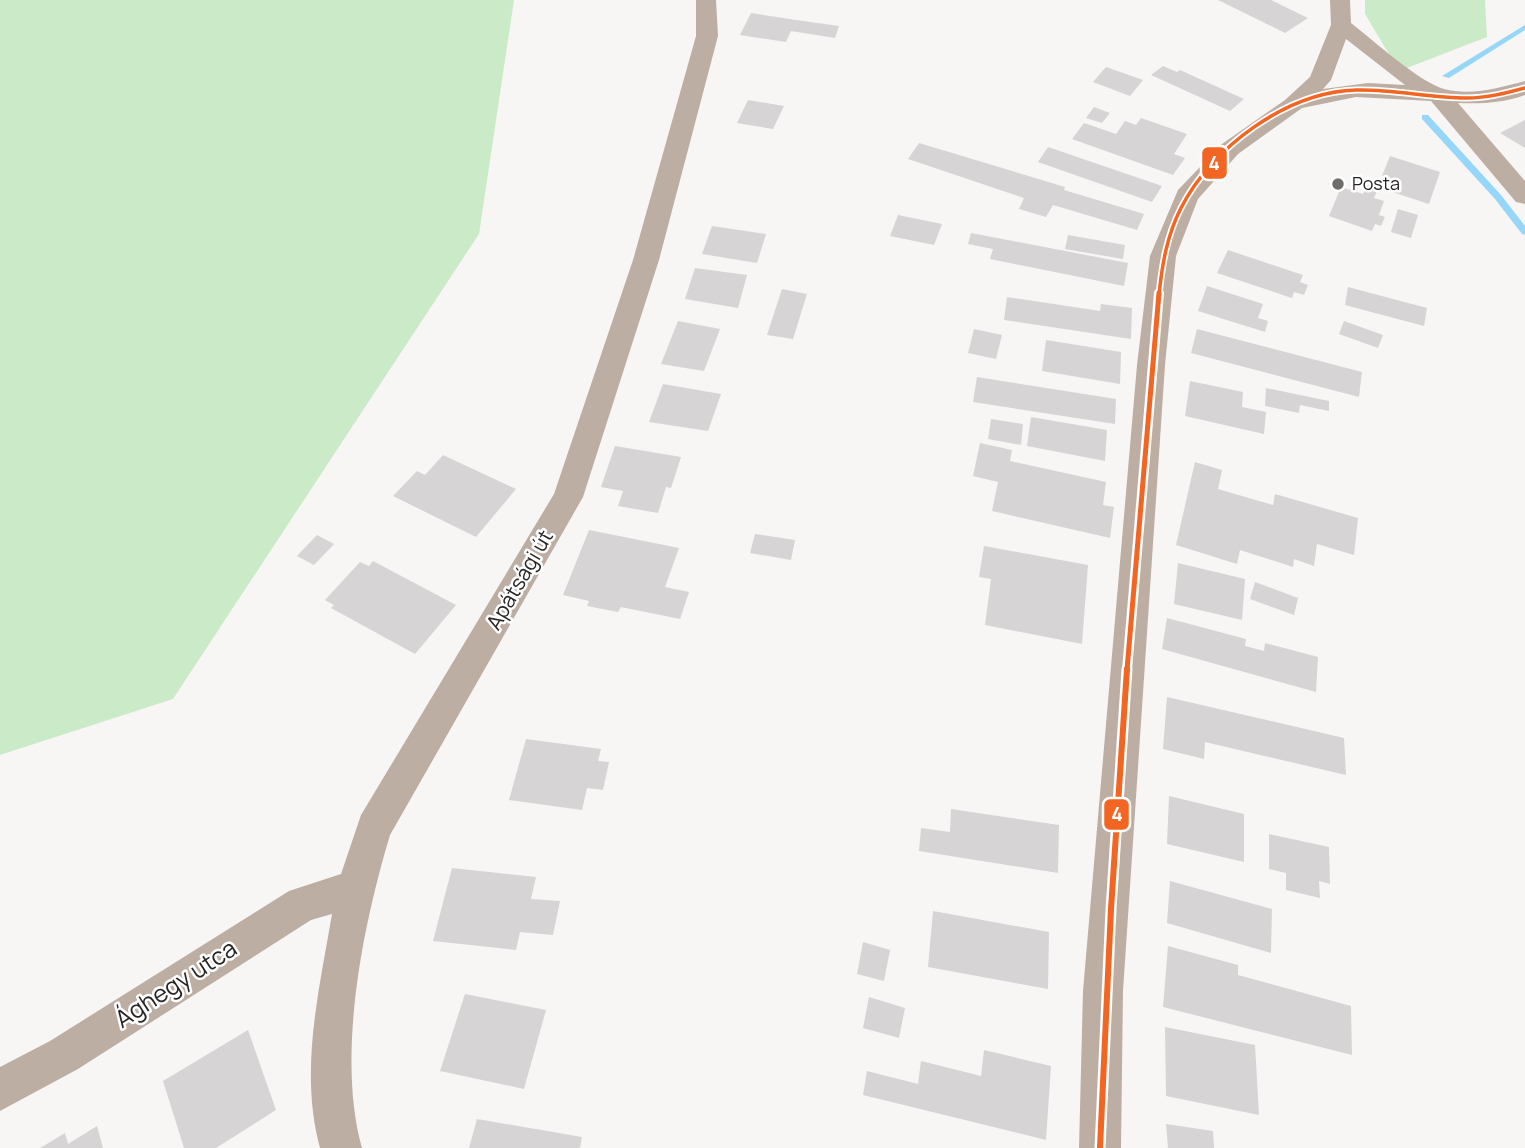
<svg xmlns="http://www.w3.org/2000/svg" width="1525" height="1148" font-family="Manrope,sans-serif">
	<rect width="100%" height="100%" fill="#f8f6f5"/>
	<g fill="#cbeac7">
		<polygon points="0,0 514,0 479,234 173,699 0,755"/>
		<polygon points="1365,0 1485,0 1487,37 1399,71 1365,14"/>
	</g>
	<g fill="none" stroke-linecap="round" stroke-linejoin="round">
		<g fill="#96d6f9" fill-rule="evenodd">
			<polygon points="1525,25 1525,30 1449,78 1442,76"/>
			<polygon points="1422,115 1428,115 1501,195 1525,226 1525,235 1522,234 1495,199 1422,119"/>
		</g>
	</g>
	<g fill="#d6d4d4">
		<polygon points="1218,0 1271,0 1308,18 1285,33"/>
		<polygon points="751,13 796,20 839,26 835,38 791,31 786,42 740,35"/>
		<polygon points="1163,66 1177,72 1180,70 1244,99 1230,111 1151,75"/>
		<polygon points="1106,67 1143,80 1130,96 1093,82"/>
		<polygon points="748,100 784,106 773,129 737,123"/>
		<polygon points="1094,107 1110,113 1102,123 1086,118"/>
		<polygon points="1141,118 1187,134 1174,154 1185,158 1173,175 1072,139 1084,123 1116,134 1125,121 1136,125"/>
		<polygon points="1525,120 1525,148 1500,133"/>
		<polygon points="919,143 1065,187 1064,190 1144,214 1137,230 1053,205 1046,217 1019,209 1024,198 908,159"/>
		<polygon points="1048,147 1162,186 1152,202 1038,162"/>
		<polygon points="1390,156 1440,172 1429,204 1386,190 1390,179 1382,176"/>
		<polygon points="1367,185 1378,189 1374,198 1384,201 1379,215 1385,217 1381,226 1375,224 1372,231 1329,216 1341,187 1363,194"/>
		<polygon points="1398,209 1418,215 1411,238 1391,232"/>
		<polygon points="898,215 942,224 934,245 890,236"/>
		<polygon points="712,226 766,234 757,263 702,254"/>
		<polygon points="971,233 1128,263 1124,286 990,259 993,249 968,244"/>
		<polygon points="1068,235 1125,245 1123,259 1065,249"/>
		<polygon points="1228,250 1303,275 1300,282 1308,285 1304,295 1294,292 1292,298 1217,273"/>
		<polygon points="695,268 747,275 738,308 685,299"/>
		<polygon points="1207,286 1263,304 1258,318 1268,321 1265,332 1198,311"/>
		<polygon points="1348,287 1427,308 1424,326 1345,305"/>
		<polygon points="782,289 807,294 793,339 767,335"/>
		<polygon points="1007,297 1100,311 1101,304 1132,308 1131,339 1004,320"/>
		<polygon points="678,321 720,329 704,371 661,364"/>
		<polygon points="1344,321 1383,335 1378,348 1339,334"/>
		<polygon points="974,329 1002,335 996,359 968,353"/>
		<polygon points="1197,329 1362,372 1359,397 1191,353"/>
		<polygon points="1046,340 1121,352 1120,384 1042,371"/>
		<polygon points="977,377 1116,399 1115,424 973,402"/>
		<polygon points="1190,381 1243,392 1242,407 1266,412 1264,434 1185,416"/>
		<polygon points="663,384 721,394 708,431 649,422"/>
		<polygon points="1266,388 1329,401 1329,411 1300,405 1299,413 1265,406"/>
		<polygon points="1031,417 1107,430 1105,461 1027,446"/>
		<polygon points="991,419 1023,424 1021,445 988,439"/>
		<polygon points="980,443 1012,450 1010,461 1106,482 1103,505 1114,507 1110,538 992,511 998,482 973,476"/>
		<polygon points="615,446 681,457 671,488 666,487 658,513 618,506 623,491 601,487"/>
		<polygon points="443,455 516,489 476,537 393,496 417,471 425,475"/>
		<polygon points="1195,462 1222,470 1218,489 1273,505 1275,494 1358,518 1354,555 1317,544 1314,566 1294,559 1293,567 1240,550 1237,564 1176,545"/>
		<polygon points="589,530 679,548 665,587 689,592 680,619 621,607 618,612 587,606 589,601 563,595"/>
		<polygon points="755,534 795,540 791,560 750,553"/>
		<polygon points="317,535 334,544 314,565 297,556"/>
		<polygon points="984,546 1088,565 1082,644 985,625 991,579 979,577"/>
		<polygon points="373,561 456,605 415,654 331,608 334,605 325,600 360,562 369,566"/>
		<polygon points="1178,563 1245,579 1242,620 1174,604"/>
		<polygon points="1255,582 1298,598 1294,615 1250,599"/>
		<polygon points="1167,618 1246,639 1245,646 1264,651 1265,643 1318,657 1316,692 1162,649"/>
		<polygon points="1167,697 1344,738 1346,775 1205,742 1204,759 1163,749"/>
		<polygon points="526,739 601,749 598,761 609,762 603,790 587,788 582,810 509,800"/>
		<polygon points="1169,796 1244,814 1244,862 1167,844"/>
		<polygon points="951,809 1059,825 1058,873 919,851 921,828 950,832"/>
		<polygon points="1269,834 1329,847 1330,884 1319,881 1320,898 1286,890 1286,873 1269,869"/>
		<polygon points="452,868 536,877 531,899 560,901 553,935 520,932 516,950 433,941"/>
		<polygon points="1170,881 1272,909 1271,953 1167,923"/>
		<polygon points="933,911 1049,932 1048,989 928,967"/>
		<polygon points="863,942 890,950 884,981 857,974"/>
		<polygon points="1168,946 1238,965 1238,975 1351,1006 1352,1055 1163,1007"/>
		<polygon points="465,994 546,1010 524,1089 440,1071"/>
		<polygon points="869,997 905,1008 899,1038 863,1028"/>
		<polygon points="1165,1027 1255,1045 1259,1115 1166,1096"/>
		<polygon points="248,1030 276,1110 216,1148 184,1148 163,1081"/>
		<polygon points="984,1050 1051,1066 1046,1140 863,1095 867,1071 918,1084 921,1061 981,1076"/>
		<polygon points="477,1119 582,1137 580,1148 469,1148"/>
		<polygon points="1166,1124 1213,1131 1214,1148 1168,1148"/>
		<polygon points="97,1126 103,1148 40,1148 65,1133 68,1144"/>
	</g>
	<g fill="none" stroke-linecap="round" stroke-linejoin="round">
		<g fill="#bdaea3" fill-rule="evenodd">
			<path d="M696,0H716L718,36L659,260L583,497L390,835C363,925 336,1056 362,1148H320C299,1071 319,991 332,914L311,920L78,1069L0,1111V1067L50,1041L289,891L341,874L361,815L554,494L633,260L696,36Z"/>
			<path d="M1330,0H1350L1351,23C1373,40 1419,82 1444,89C1471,96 1499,88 1525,81V95C1503,103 1481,104 1458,103L1525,181V204L1516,202L1431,101L1356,97L1302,108L1238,154L1198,199L1176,256L1165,365L1123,991L1121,1148H1079L1083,991L1137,365L1150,256L1178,190L1222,144L1285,100L1310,77L1331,25ZM1346,39L1405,85L1368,83L1323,89L1331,80Z"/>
		</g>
		<g stroke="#fff" stroke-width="7">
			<path id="bus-1-far2" d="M1159,295C1162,265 1167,235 1181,208C1212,147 1287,92 1356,90C1393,89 1430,98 1467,98C1487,98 1506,93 1525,88"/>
		</g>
		<g stroke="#fff" stroke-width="10">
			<polyline id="bus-1-far1" points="1127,670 1159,293"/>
		</g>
		<g stroke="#fff" stroke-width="11">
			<polyline id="bus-1" points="1100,1148 1111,909 1127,669"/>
		</g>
		<use href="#bus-1-far2" stroke="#f26522" stroke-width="3.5"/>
		<use href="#bus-1-far1" stroke="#f26522" stroke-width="5"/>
		<use href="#bus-1" stroke="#f26522" stroke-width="6"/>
	</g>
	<circle fill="#6f6e6c" stroke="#fff" stroke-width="2.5" cx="1338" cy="184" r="7"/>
	<g text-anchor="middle" stroke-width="5" stroke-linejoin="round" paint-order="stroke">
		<g font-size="18" fill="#252423" stroke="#fff" text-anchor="start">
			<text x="1352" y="190">Posta</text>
		</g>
		<g font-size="21" fill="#252423" stroke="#fff">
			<text transform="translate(520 580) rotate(-60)" y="7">Apátsági út</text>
		</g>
		<g font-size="24" fill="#252423" stroke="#fff">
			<text transform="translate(176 984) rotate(-33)" y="8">Ághegy utca</text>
		</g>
	</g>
	<g stroke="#fff" stroke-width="2.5">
		<rect x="1201" y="146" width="27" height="34" rx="7" fill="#f26522"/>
		<rect x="1103" y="798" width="27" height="33" rx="7" fill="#f26522"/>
	</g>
	<g font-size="19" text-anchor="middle" font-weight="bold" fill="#fff">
		<text x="1214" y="170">4</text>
		<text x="1117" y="821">4</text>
	</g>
</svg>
